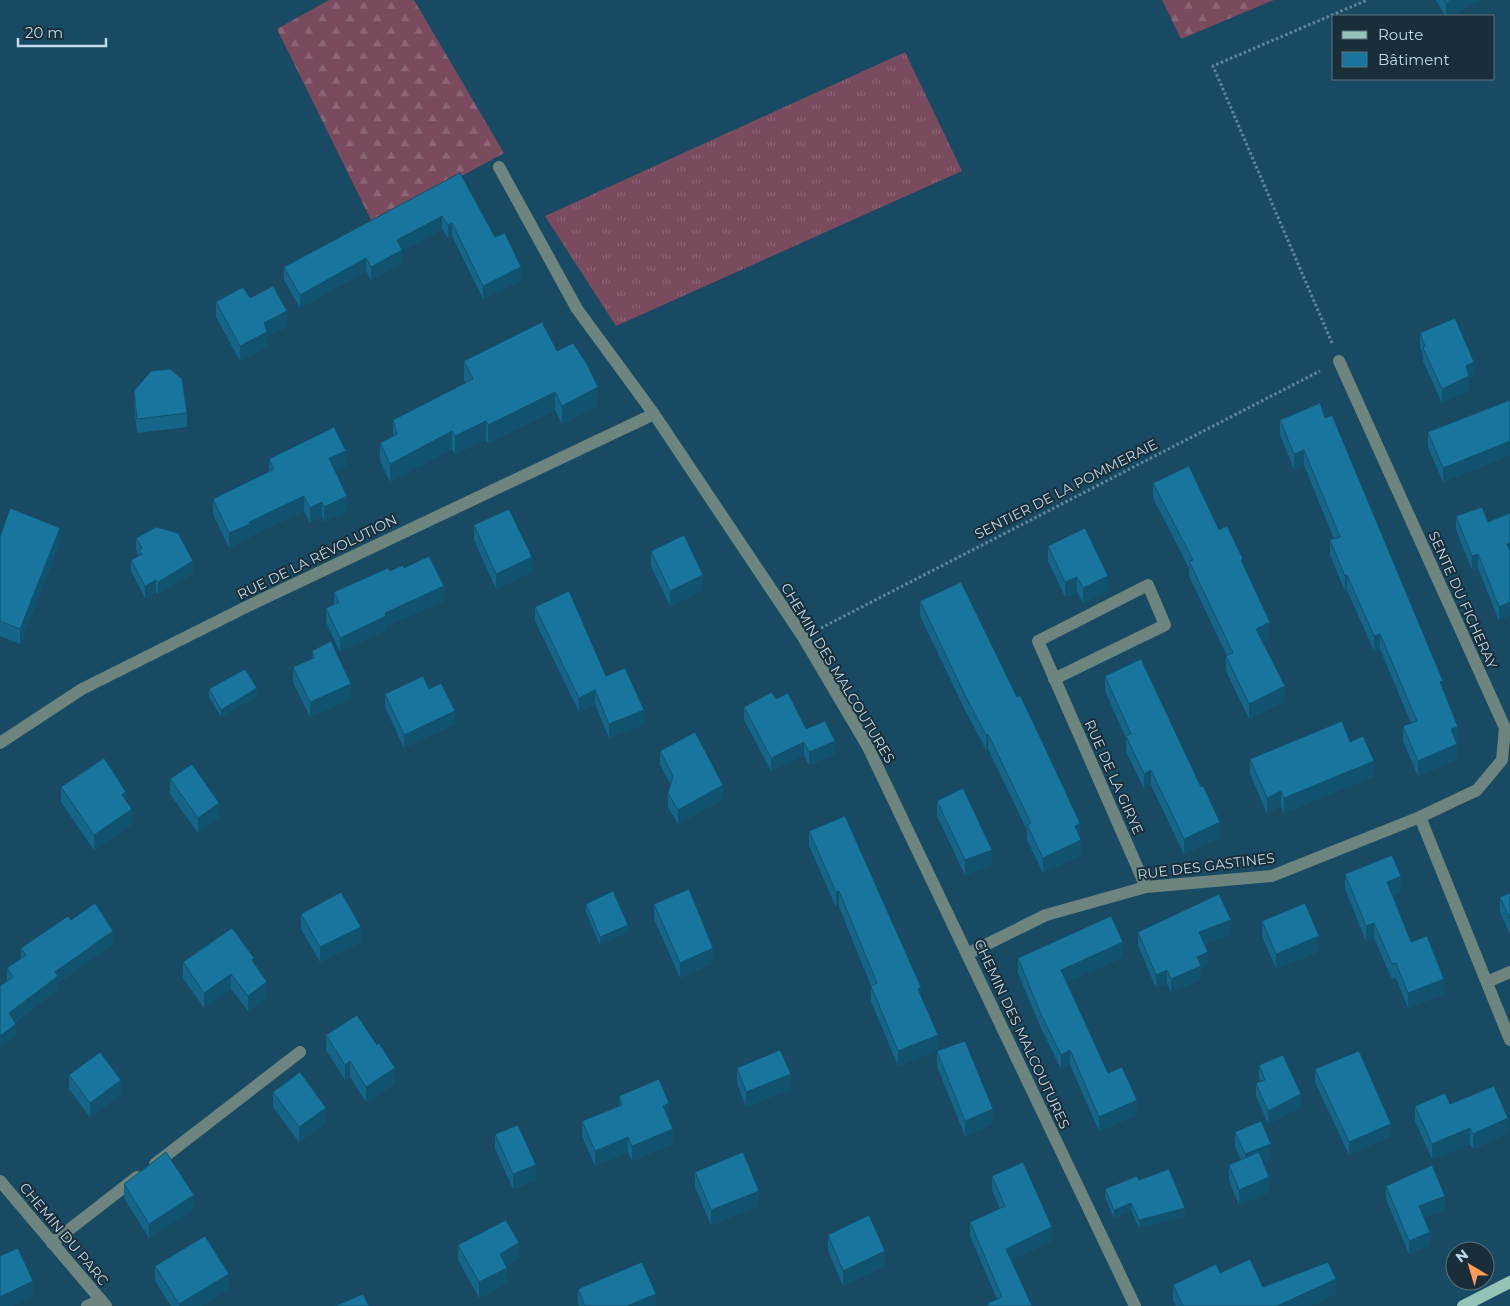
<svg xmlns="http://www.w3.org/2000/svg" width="1510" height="1306" font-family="Montserrat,sans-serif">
	<defs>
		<pattern id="grass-tufts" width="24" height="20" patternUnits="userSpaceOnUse" patternTransform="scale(1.25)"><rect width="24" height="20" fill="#7a4a5e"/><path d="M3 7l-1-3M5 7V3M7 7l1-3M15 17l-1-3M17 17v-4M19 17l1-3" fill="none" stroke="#8b6475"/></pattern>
		<pattern id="forest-firs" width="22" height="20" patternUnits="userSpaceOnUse" patternTransform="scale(1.25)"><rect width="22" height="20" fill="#7a4a5e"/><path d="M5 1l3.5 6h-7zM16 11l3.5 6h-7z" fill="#8b6475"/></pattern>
	</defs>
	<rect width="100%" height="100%" fill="#184a63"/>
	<polygon fill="url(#grass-tufts)" points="905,52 962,171 616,326 545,216"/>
	<g fill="url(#forest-firs)">
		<polygon points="329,0 414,0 504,153 373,224 277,29"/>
		<polygon points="1162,0 1274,0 1181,39"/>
	</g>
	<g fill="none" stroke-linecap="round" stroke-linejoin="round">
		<g stroke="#60879c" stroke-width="3" stroke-dasharray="2.5 2.5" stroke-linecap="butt">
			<polyline points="1332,343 1213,66 1367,0"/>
			<polyline points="821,628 1320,371"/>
		</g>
		<g stroke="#6d857e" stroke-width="12">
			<polyline points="499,167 577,309 654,414 803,637 868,747 1135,1306"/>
			<polyline points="1339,361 1505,728 1502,760 1477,790 1420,817 1510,1040"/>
			<polyline points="1054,679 1165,625 1148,585 1038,641 1146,887"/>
			<polyline points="0,743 82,689 246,607 654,414"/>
			<polyline points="967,954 1046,915 1146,887 1272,876 1420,817"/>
			<polyline points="1487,982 1510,972"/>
			<polyline points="155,1164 300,1052"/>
			<polyline points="0,1181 106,1306"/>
			<polyline points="52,1243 137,1177"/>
			<polyline points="87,1306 101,1300"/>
		</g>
		<polyline stroke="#93c4b5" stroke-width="12" points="1463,1306 1510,1282"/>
	</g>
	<g fill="#156588">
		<polygon points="1436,0 1480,0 1450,16 1445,16"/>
		<polygon points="460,173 495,237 521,280 483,299 452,236 448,238 442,229 402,251 402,263 371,280 366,271 300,308 284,280 284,267"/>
		<polygon points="250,298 287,327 267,336 267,347 240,361 216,317 216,302"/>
		<polygon points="1420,333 1474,376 1469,378 1469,390 1442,403 1423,361 1423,355 1420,347"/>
		<polygon points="557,351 598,405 562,424 555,410 488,443 486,440 455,454 452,449 390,482 380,461 380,443 393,437 393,420 466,383 464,379 464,361"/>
		<polygon points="134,391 187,413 187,427 137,433 134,404"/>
		<polygon points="1510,400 1510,455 1443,482 1428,447 1428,432"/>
		<polygon points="1325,418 1443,690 1458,742 1456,743 1457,759 1418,776 1403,741 1403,726 1411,723 1380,649 1374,651 1347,590 1345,591 1330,555 1330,540 1334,539 1304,465 1294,469 1280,435 1280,420"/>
		<polygon points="269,459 346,466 335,470 347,511 324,522 322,516 310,523 304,511 250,536 250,538 229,548 213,514 213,499 269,472"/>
		<polygon points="1153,483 1219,530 1243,566 1270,637 1262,641 1285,701 1249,719 1226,671 1226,656 1227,656 1189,576 1189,568 1153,498"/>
		<polygon points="1510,513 1499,621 1478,568 1472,570 1456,530 1456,516 1488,522"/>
		<polygon points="474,525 532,572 496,589 474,540"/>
		<polygon points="0,537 60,543 20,644 0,636"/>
		<polygon points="136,538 193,573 158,594 156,592 145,598 131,571 131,560 139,556 136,550"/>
		<polygon points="1048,546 1108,591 1083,603 1077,592 1065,597 1048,561"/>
		<polygon points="651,551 703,590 670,606 651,566"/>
		<polygon points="404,568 444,601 386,626 386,630 340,652 326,622 326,608 334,604 334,592 390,571"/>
		<polygon points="920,601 1080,838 1081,855 1043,873 1027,840 1027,830 988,749 986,750 964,708 920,616"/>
		<polygon points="535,607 606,676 644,724 609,738 595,704 579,712 535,621"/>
		<polygon points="312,651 351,699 310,717 293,682 293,667 312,659"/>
		<polygon points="1105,676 1220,837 1184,854 1151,785 1144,789 1126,751 1126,738 1105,691"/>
		<polygon points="209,689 257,696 221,717 209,697"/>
		<polygon points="429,689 455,724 404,748 385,707 385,694"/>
		<polygon points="776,699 806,729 835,754 809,765 804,755 771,771 744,720 744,707"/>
		<polygon points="1350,742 1374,776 1284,813 1281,806 1267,813 1250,774 1250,759"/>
		<polygon points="660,751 723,799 678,824 668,807 668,793 671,785 660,765"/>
		<polygon points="170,779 219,818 198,833 170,794"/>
		<polygon points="61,787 126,801 132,824 94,850 61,802"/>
		<polygon points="937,801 992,865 965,875 937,816"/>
		<polygon points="809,831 921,996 938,1050 898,1066 871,1001 871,986 839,907 836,907 809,846"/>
		<polygon points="1345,874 1401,891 1393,895 1411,942 1444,994 1408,1008 1396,978 1392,979 1374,938 1366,941 1345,889"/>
		<polygon points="1510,893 1510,934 1500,912 1500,897"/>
		<polygon points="586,904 628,932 600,945 586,912"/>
		<polygon points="654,904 713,963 680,978 654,919"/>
		<polygon points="301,914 361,942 320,962 301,929"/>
		<polygon points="71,920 113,944 58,983 58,989 15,1022 16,1037 7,981 7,968 21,958 21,948"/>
		<polygon points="1262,921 1319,951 1276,969 1262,936"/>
		<polygon points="1138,932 1231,934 1204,944 1208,965 1201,968 1201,980 1171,992 1167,983 1156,988 1138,945"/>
		<polygon points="1123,957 1067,982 1108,1073 1137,1115 1099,1131 1070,1065 1061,1069 1040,1026 1018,973 1018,958"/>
		<polygon points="183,962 254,964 267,997 248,1011 231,989 204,1008 183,978"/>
		<polygon points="326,1035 395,1084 366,1102 350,1077 345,1080 326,1050"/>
		<polygon points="937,1051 993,1124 965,1136 937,1066"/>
		<polygon points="1259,1065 1301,1107 1268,1124 1256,1096 1256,1083 1260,1082 1259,1078"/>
		<polygon points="737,1068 791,1089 746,1107 737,1083"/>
		<polygon points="1315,1069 1391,1136 1349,1155 1315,1082"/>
		<polygon points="69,1075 121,1094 90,1117 69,1089"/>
		<polygon points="273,1092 326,1123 299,1142 273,1107"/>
		<polygon points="619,1096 669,1118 673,1144 632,1161 628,1152 595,1166 582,1136 582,1121 619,1107"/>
		<polygon points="1450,1104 1508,1133 1473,1149 1470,1144 1432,1159 1415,1121 1415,1106"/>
		<polygon points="1235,1132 1271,1159 1263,1162 1269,1192 1239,1205 1229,1180 1229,1165 1241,1160 1235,1147"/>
		<polygon points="495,1134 536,1180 513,1189 495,1149"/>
		<polygon points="695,1172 759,1206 711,1225 695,1187"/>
		<polygon points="992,1176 1052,1241 1011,1260 1032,1306 988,1306 988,1303 997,1299 970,1236 970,1222 1000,1209 992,1190"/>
		<polygon points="1139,1180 1185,1216 1139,1228 1131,1210 1114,1218 1105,1197 1105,1189"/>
		<polygon points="124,1184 194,1209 149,1238 124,1198"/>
		<polygon points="1386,1186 1445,1210 1424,1217 1430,1245 1409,1254 1386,1199"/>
		<polygon points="828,1235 885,1266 843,1286 828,1250"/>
		<polygon points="458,1245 519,1258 506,1266 507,1283 479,1298 458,1260"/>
		<polygon points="155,1266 229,1289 201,1306 171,1306 155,1281"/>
		<polygon points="1220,1273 1263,1287 1336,1294 1310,1306 1176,1306 1173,1300 1173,1285"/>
		<polygon points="578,1289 656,1306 579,1306 578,1304"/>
	</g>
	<g fill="#11526f">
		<polygon points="1452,0 1480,0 1450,16 1446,16 1446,3"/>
		<polygon points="442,216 442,229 402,251 402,263 371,280 371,267 397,240"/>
		<polygon points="452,223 452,236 448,238 448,225"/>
		<polygon points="366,258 366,271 300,308 300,295"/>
		<polygon points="521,267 521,280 483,299 483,286"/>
		<polygon points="287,311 287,327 267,336 267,347 240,361 240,346 264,323"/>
		<polygon points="1474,362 1474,376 1469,378 1469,390 1442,403 1442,389 1466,366"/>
		<polygon points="598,387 598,405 562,424 562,406"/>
		<polygon points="555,392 555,410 488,443 488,425"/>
		<polygon points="486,421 486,440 455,454 455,436"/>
		<polygon points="452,431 452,449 390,482 390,464"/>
		<polygon points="1510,441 1510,455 1443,482 1443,468"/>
		<polygon points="1304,450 1304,465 1294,469 1294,454"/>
		<polygon points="346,451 346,466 329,473 329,458"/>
		<polygon points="304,496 304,511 250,536 250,538 229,548 229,533 249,522"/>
		<polygon points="347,496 347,511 324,522 324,507"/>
		<polygon points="322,502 322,516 310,523 310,508"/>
		<polygon points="60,528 60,543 20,644 20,629"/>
		<polygon points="1478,554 1478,568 1472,570 1472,556"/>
		<polygon points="532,557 532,572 496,589 496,574"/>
		<polygon points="193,561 193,573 158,594 158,582"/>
		<polygon points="703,575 703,590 670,606 670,591"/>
		<polygon points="1347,575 1347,590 1345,591 1345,576"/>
		<polygon points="1108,576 1108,591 1083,603 1083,588"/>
		<polygon points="1077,577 1077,592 1065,597 1065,582"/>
		<polygon points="156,580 156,592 145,598 145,586"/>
		<polygon points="444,586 444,601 386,626 386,630 340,652 340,638 385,613"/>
		<polygon points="1510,602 1510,616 1499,621 1499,607"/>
		<polygon points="1270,622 1270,637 1256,644 1256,629"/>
		<polygon points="1380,634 1380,649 1374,651 1374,636"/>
		<polygon points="1443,681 1443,696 1440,682"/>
		<polygon points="351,684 351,699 310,717 310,702"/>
		<polygon points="1285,686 1285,701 1249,719 1249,704"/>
		<polygon points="257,688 257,696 221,717 221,710"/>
		<polygon points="595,690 595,704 579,712 579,698"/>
		<polygon points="644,710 644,724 609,738 609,724"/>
		<polygon points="455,711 455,724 404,748 404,735"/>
		<polygon points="1458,727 1458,742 1451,744 1451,729"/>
		<polygon points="988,734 988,749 986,750 986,735"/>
		<polygon points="835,741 835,754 809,765 809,752"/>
		<polygon points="804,742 804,755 771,771 771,758"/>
		<polygon points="1457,744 1457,759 1418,776 1418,761"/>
		<polygon points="1374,761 1374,776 1284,813 1284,798"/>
		<polygon points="1151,770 1151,785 1144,789 1144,774"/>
		<polygon points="723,785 723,799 678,824 678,810"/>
		<polygon points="1281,791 1281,806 1267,813 1267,798"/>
		<polygon points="126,792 126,807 122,795"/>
		<polygon points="219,803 219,818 198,833 198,818"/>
		<polygon points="132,809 132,824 94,850 94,835"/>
		<polygon points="1220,822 1220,837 1184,854 1184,839"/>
		<polygon points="1080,823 1080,838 1075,826"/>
		<polygon points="1081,840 1081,855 1043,873 1043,858"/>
		<polygon points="992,850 992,865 965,875 965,860"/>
		<polygon points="1401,876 1401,891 1387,897 1387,882"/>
		<polygon points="839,891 839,907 836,907 836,892"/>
		<polygon points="1231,920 1231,934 1199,946 1199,932"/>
		<polygon points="1374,923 1374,938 1366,941 1366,926"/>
		<polygon points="628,925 628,932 600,945 600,937"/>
		<polygon points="361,927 361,942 320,962 320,947"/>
		<polygon points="113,931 113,944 58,983 58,989 9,1026 9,1013 55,972"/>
		<polygon points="1319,936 1319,951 1276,969 1276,954"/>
		<polygon points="1123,942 1123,957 1061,985 1061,970"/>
		<polygon points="713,948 713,963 680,978 680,963"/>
		<polygon points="1208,952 1208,965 1201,968 1201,980 1171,992 1171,979 1197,957"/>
		<polygon points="1167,970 1167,983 1156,988 1156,975"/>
		<polygon points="231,974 231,989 204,1008 204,993"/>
		<polygon points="1444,979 1444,994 1408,1008 1408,993"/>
		<polygon points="267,982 267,997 248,1011 248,996"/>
		<polygon points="921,987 921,1002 918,989"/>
		<polygon points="16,1024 16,1037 0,1048 0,1036"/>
		<polygon points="938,1035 938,1050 898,1066 898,1051"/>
		<polygon points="1070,1050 1070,1065 1061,1069 1061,1055"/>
		<polygon points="350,1061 350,1077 345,1080 345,1065"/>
		<polygon points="395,1068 395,1084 366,1102 366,1087"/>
		<polygon points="791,1074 791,1089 746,1107 746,1092"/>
		<polygon points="121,1080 121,1094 90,1117 90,1103"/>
		<polygon points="1301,1094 1301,1107 1268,1124 1268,1111"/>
		<polygon points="1137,1100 1137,1115 1099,1131 1099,1117"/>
		<polygon points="669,1103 669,1118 663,1121 663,1106"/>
		<polygon points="326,1108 326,1123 299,1142 299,1127"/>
		<polygon points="993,1109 993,1124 965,1136 965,1121"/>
		<polygon points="1508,1118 1508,1133 1473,1149 1473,1134"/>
		<polygon points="1391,1124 1391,1136 1349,1155 1349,1142"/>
		<polygon points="1470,1128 1470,1144 1432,1159 1432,1144"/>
		<polygon points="673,1129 673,1144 632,1161 632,1146"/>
		<polygon points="628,1137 628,1152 595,1166 595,1151"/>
		<polygon points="1271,1144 1271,1159 1245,1169 1245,1154"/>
		<polygon points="536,1165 536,1180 513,1189 513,1174"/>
		<polygon points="1269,1177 1269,1192 1239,1205 1239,1190"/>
		<polygon points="759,1191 759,1206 711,1225 711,1210"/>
		<polygon points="194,1195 194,1209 149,1238 149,1224"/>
		<polygon points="1445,1196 1445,1210 1419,1219 1419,1206"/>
		<polygon points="1131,1203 1131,1210 1114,1218 1114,1210"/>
		<polygon points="1185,1208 1185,1216 1139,1228 1139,1220"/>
		<polygon points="1052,1227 1052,1241 1006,1263 1006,1249"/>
		<polygon points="1430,1232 1430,1245 1409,1254 1409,1241"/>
		<polygon points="519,1243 519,1258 500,1269 500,1254"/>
		<polygon points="885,1251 885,1266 843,1286 843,1271"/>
		<polygon points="507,1268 507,1283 479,1298 479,1282"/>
		<polygon points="229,1274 229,1289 201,1306 179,1306 179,1304"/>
		<polygon points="1336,1279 1336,1294 1310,1306 1277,1306"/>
		<polygon points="33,1281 33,1296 13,1306 0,1306 0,1297"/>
		<polygon points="656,1294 656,1306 627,1306"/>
	</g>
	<g fill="#18759e" stroke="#11526f">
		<polygon points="1444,0 1452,0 1446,3"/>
		<polygon points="460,173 495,237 505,233 521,267 483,286 452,223 448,225 442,216 397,240 402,250 371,267 366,258 300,295 284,267"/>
		<polygon points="273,286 287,311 264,323 267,332 240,346 216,302 243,287 250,298"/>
		<polygon points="1455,318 1474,362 1466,366 1469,376 1442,389 1423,348 1425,346 1420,333"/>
		<polygon points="542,322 557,351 573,343 587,364 598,387 562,406 555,392 488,425 486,421 455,436 452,431 390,464 380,443 397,434 393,420 473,379 464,361"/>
		<polygon points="170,369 182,379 187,413 137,419 134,391 151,371"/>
		<polygon points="1510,400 1510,441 1443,468 1428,432"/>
		<polygon points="1320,403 1325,418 1332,415 1443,681 1440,682 1458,727 1451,729 1457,744 1418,761 1403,726 1417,721 1380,634 1374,636 1347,575 1345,576 1330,540 1340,537 1304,450 1294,454 1280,420"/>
		<polygon points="334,427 346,451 329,458 347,496 324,507 322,502 310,508 304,496 249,522 250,524 229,533 213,499 274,469 269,459"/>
		<polygon points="1189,466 1219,530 1227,526 1243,559 1241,560 1270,622 1256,629 1285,686 1249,704 1226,656 1233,653 1189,561 1193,560 1153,483"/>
		<polygon points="1482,507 1488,522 1510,513 1510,543 1507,544 1510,551 1510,602 1499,607 1478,554 1472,556 1456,516"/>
		<polygon points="10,508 60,528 20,629 0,621 0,537"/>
		<polygon points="509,509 532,557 496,574 474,525"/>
		<polygon points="156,527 178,533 193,561 158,582 156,580 145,586 131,560 142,554 139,550 142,548 136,538"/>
		<polygon points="1085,528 1108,576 1083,588 1077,577 1065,582 1048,546"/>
		<polygon points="684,535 703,575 670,591 651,551"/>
		<polygon points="429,556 444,586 385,613 386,616 340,638 326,608 339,602 334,592 388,568 390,571 403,565 404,568"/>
		<polygon points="961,582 1017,697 1020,695 1040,737 1080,823 1075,826 1081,840 1043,858 1027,825 1031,823 988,734 986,735 964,693 920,601"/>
		<polygon points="569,591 606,676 625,668 644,710 609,724 595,690 579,698 535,607"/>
		<polygon points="331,641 351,684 310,702 293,667 314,658 312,651"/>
		<polygon points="1141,659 1201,787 1203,786 1220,822 1184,839 1151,770 1144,774 1126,736 1131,734 1105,676"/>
		<polygon points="245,669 257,688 221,710 209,689"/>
		<polygon points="423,676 429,689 441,683 455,711 404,735 385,694"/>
		<polygon points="772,692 776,699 788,693 806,729 825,721 835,741 809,752 804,742 771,758 744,707"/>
		<polygon points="1342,721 1350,742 1363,736 1374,761 1284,798 1281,791 1267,798 1250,759"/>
		<polygon points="695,732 723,785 678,810 668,793 673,776 660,751"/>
		<polygon points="104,758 126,792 122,795 132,809 94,835 61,787"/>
		<polygon points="192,764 219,803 198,818 170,779"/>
		<polygon points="963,788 992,850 965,860 937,801"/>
		<polygon points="845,816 921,987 918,989 938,1035 898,1051 871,986 877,983 839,891 836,892 809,831"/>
		<polygon points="1392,855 1401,876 1387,882 1411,942 1427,936 1444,979 1408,993 1396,963 1392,964 1374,923 1366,926 1345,874"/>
		<polygon points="689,889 713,948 680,963 654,904"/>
		<polygon points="613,891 628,925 600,937 586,904"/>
		<polygon points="341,892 361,927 320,947 301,914"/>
		<polygon points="1510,893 1510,919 1500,897"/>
		<polygon points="1219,894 1231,920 1199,932 1208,952 1197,957 1201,966 1171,979 1167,970 1156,975 1138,932"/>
		<polygon points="95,903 113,931 55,972 58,976 9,1013 16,1024 0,1036 0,986 13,977 7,968 26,955 21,948 68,916 71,920"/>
		<polygon points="1305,903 1319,936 1276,954 1262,921"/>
		<polygon points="1111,916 1123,942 1061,970 1108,1073 1122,1067 1137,1100 1099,1117 1070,1050 1061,1055 1040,1012 1018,958"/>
		<polygon points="232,928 254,958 252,960 267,982 248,996 231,974 204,993 183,962"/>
		<polygon points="357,1015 377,1045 379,1043 395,1068 366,1087 350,1061 345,1065 326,1035"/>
		<polygon points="965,1041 993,1109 965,1121 937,1051"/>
		<polygon points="780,1050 791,1074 746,1092 737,1068"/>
		<polygon points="1359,1051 1391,1124 1349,1142 1315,1069"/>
		<polygon points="100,1052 121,1080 90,1103 69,1075"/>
		<polygon points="1283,1055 1301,1094 1268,1111 1256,1083 1265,1080 1259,1065"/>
		<polygon points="300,1072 326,1108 299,1127 273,1092"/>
		<polygon points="659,1079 669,1103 663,1106 673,1129 632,1146 628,1137 595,1151 582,1121 622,1105 619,1096"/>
		<polygon points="1494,1086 1508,1118 1473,1134 1470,1128 1432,1144 1415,1106 1445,1093 1450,1104"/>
		<polygon points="1261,1121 1271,1144 1245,1154 1235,1132"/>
		<polygon points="518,1125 536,1165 513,1174 495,1134"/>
		<polygon points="166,1152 194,1195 149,1224 124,1184"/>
		<polygon points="743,1152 759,1191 711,1210 695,1172"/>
		<polygon points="1259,1152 1269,1177 1239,1190 1229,1165"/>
		<polygon points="1023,1162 1052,1227 1006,1249 1032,1306 989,1306 988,1303 1002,1297 970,1222 1005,1206 992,1176"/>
		<polygon points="1432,1165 1445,1196 1419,1206 1430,1232 1409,1241 1386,1186"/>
		<polygon points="1169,1169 1185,1208 1139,1220 1131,1203 1114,1210 1105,1189 1137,1176 1139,1180"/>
		<polygon points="869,1215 885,1251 843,1271 828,1235"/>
		<polygon points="506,1220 519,1243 500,1254 507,1268 479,1282 458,1245"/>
		<polygon points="205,1236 229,1274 179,1304 155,1266"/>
		<polygon points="18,1248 33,1281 0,1297 0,1256"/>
		<polygon points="1250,1259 1263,1287 1328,1262 1336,1279 1277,1306 1183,1306 1173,1285 1216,1264 1220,1273"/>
		<polygon points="642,1262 656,1294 627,1306 585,1306 578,1289"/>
		<polygon points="363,1294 369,1306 335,1306"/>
	</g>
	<g text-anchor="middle" stroke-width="4" stroke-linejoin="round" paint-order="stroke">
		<g font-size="14" fill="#c1dae9" stroke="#192e39">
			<text transform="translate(1066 489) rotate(-27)" y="5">SENTIER DE LA POMMERAIE</text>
			<text transform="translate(317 557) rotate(-26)" y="5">RUE DE LA RÉVOLUTION</text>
			<text transform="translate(1463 600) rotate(66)" y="5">SENTE DU FICHERAY</text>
			<text transform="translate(838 673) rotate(59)" y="5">CHEMIN DES MALCOUTURES</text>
			<text transform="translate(1114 777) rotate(66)" y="5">RUE DE LA GIRYE</text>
			<text transform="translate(1206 866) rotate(-7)" y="5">RUE DES GASTINES</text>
			<text transform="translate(1022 1034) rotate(65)" y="5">CHEMIN DES MALCOUTURES</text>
			<text transform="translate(64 1234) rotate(50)" y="5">CHEMIN DU PARC</text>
		</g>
	</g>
	<rect x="1332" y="15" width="162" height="65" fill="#192e39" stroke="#5c737f"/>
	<rect x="1342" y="31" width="25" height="8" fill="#93c4b5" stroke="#5c737f"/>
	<text x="1378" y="40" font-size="15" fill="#c1dae9">Route</text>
	<rect x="1342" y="52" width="25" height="15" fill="#18759e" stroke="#5c737f"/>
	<text x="1378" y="65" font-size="15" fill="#c1dae9">Bâtiment</text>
	<g transform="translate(1470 1266) rotate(322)"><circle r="24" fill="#192e39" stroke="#5c737f"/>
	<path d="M0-4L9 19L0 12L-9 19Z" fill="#fe9c58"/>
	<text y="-8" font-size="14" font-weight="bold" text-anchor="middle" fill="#c1dae9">N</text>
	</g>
	<path d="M18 38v8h88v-8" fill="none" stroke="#c1dae9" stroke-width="2.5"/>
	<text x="25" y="38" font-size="15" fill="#c1dae9" stroke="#192e39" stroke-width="4" paint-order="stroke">20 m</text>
</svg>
